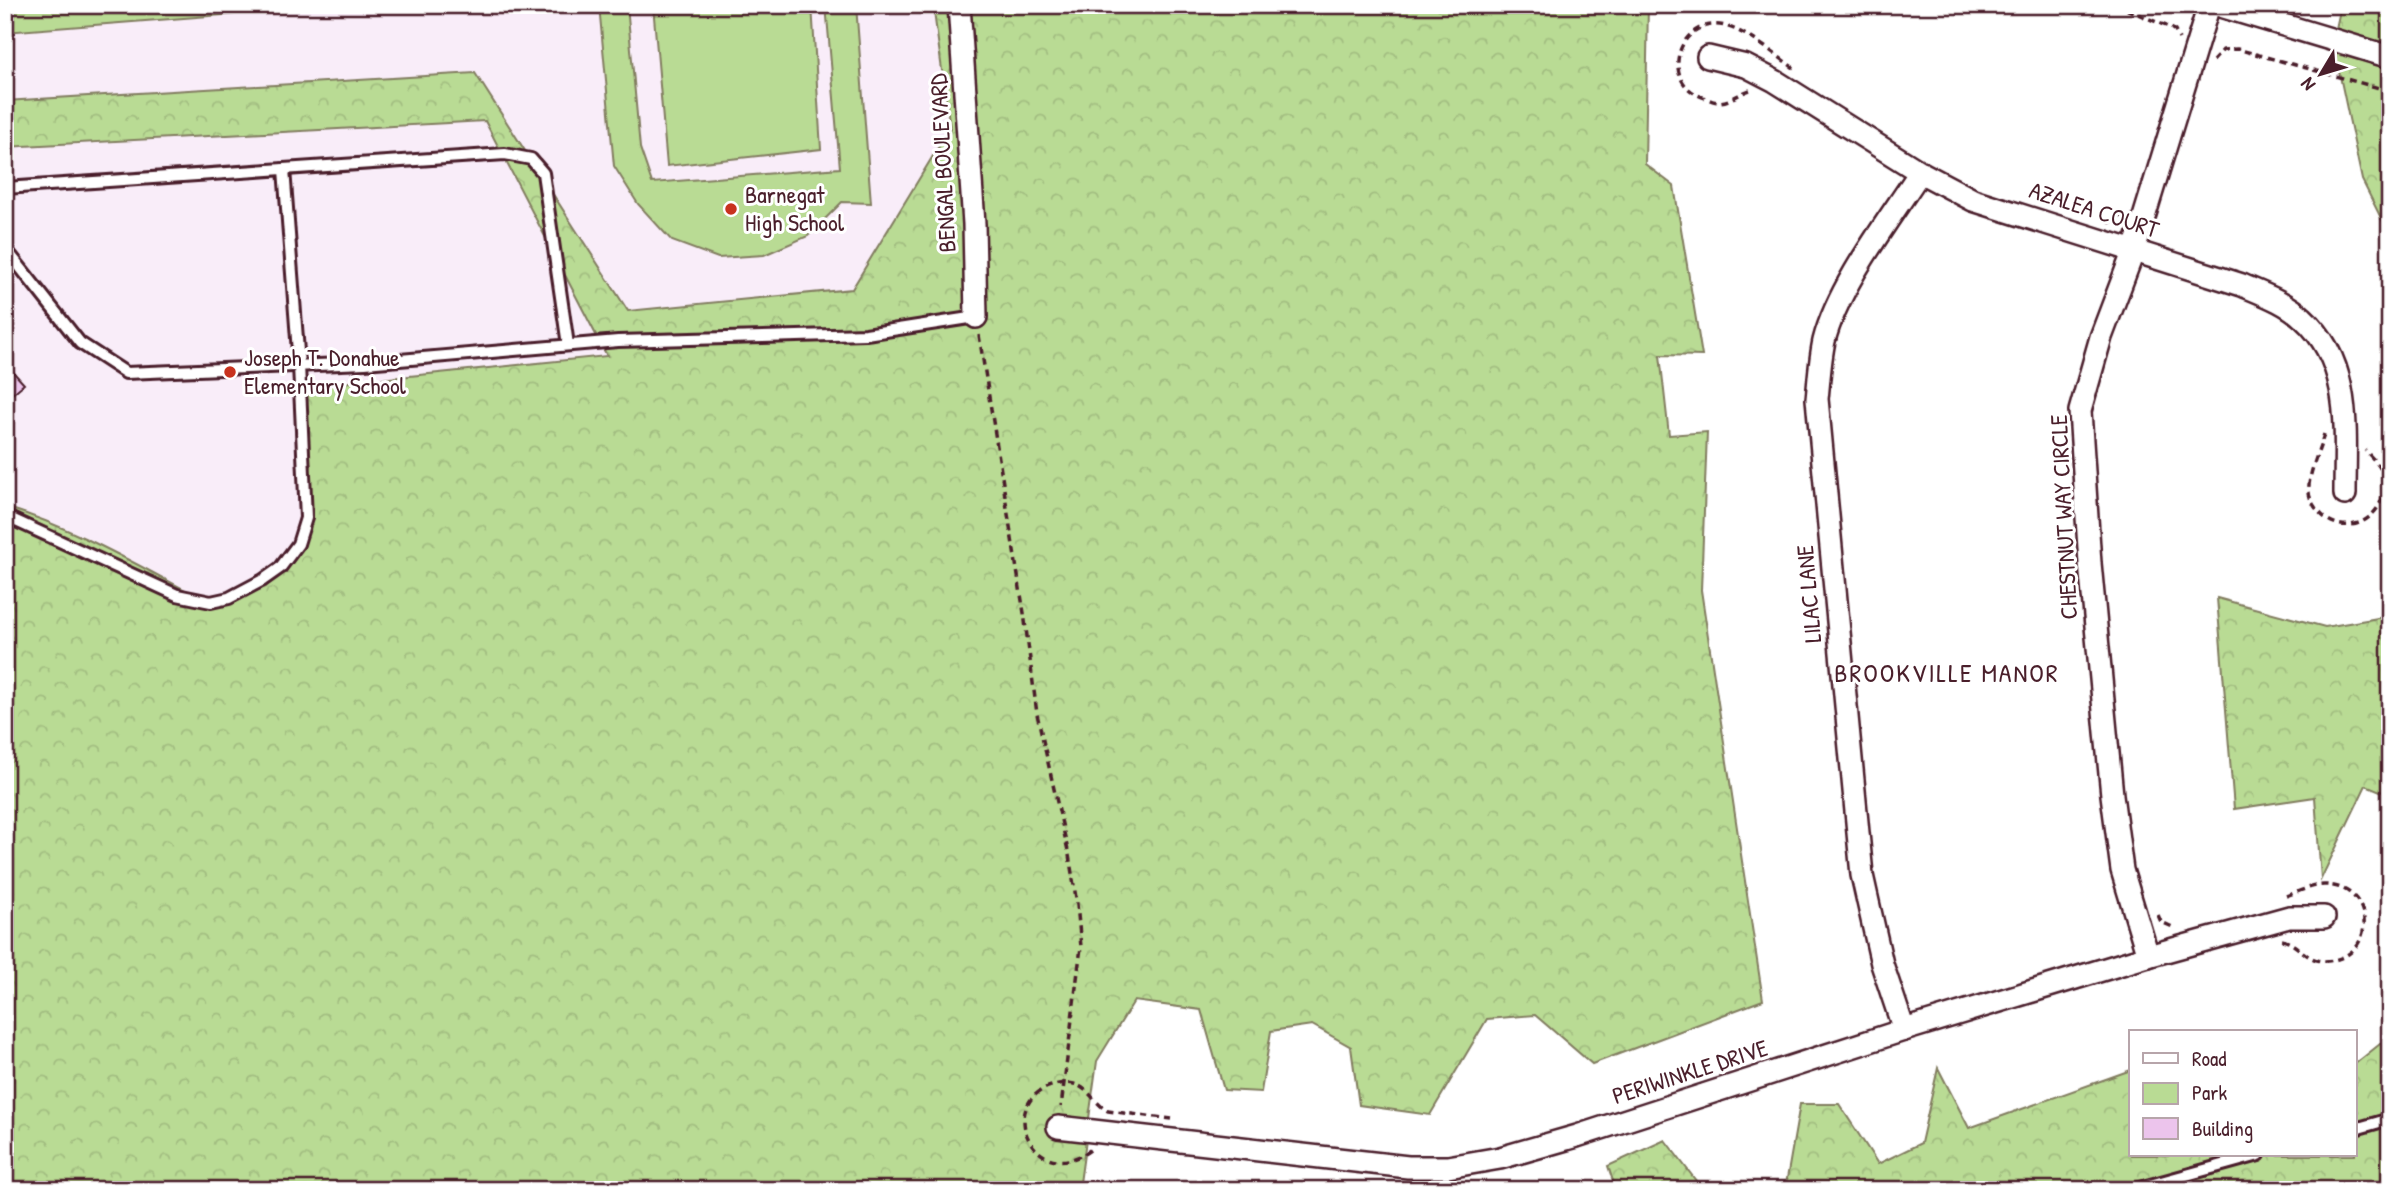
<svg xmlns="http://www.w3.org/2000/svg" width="2395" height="1195" font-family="'Patrick Hand',sans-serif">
	<defs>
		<pattern id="forest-crowns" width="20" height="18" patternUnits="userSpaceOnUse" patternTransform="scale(1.75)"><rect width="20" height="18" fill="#b9db94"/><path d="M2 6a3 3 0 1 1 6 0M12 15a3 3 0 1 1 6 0" fill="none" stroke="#a1bc80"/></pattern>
	</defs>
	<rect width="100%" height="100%" fill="#fff"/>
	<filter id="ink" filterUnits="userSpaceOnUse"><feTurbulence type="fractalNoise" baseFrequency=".0143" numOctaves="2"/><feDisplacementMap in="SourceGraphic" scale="14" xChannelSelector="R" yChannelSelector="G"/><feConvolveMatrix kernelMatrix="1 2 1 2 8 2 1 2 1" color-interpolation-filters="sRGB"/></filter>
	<g filter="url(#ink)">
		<g fill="#f9edf9">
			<polygon points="5,5 933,5 950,128 852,289 628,311 475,73 5,101"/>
			<polygon points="485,121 607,356 301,387 304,533 266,587 216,606 92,542 29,514 5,507 5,147"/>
		</g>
		<g fill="url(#forest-crowns)" stroke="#827d60" stroke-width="2">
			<path d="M933,5H1648L1645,164L1674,186L1702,356L1660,355L1669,435L1707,432L1701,590L1763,1000L1592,1064L1535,1015L1487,1019L1430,1115L1359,1105L1351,1047L1312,1025L1271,1031L1261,1092L1224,1090L1201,1010L1134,1001L1097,1061L1079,1190H5V507C79,529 147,571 216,606L266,587L304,533L301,387L607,356L485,121L5,147V101L475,73L628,311L852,289L950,128Z"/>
			<polygon points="2341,5 2390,5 2390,236 2362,180 2333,43"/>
			<polygon points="2217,598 2325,627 2390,616 2390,795 2366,785 2321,879 2315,797 2234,809"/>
			<polygon points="2390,1036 2390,1190 1785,1190 1800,1104 1839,1104 1878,1164 1921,1143 1938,1068 1969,1128 2131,1070 2131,1155 2355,1155 2355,1064"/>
			<polygon points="1665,1140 1703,1190 1616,1190 1608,1166"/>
		</g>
		<g fill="#b9db94" stroke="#827d60" stroke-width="2">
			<polygon points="5,5 259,5 260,12 5,32"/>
			<polygon points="599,5 627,5 640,148 652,183 840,168 826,5 856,5 871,203 842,202 808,236 764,255 718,258 672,241 638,204 614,166"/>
			<polygon points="653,5 812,5 821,149 667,166"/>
		</g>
		<polygon fill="#ecc4ec" stroke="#4a1f2b" stroke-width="2" points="5,363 24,384 5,400"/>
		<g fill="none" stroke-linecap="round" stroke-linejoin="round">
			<g stroke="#4a1f2b" stroke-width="16">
				<g id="lane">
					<polyline points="5,188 505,154 531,159 543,173 568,345"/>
					<polyline points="5,248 80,343 126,373 365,363 618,341 866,334 976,317"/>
					<polyline points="5,516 177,595 211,602 229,598 263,580 280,568 298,544 306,518 299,365 284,169"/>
					<polyline points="2355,1129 2390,1119"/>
					<polyline points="2132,1190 2259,1155"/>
				</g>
			</g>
			<g stroke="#4a1f2b" stroke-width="26">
				<g id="street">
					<polyline points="959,5 974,224 976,317"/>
					<polyline points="2217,5 2390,57"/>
					<path d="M1708,57L1746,66L1775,81L1920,172L1973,200L2242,285C2263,294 2286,302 2303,318C2353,363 2345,432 2345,494"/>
					<polyline points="2148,956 2122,870 2112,795 2090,563 2080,411 2101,337 2134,250 2209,5"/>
					<path d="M1904,1030L1882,964L1862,875L1817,399C1819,380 1820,359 1824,341C1838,286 1889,220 1920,172"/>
					<polyline points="1058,1127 1408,1167 1448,1167 1500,1158 1577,1136 1904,1030 2148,956 2289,917 2324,917"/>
				</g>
			</g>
			<g stroke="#4a1f2b" stroke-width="3.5" stroke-dasharray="7 5" stroke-linecap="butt">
				<polyline points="2116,5 2171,28 2175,31 2179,39"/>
				<polyline points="2213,61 2223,50 2237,49 2390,91"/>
				<path d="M1750,90C1740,93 1731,101 1720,102C1713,102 1706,98 1700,96C1658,78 1681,15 1725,26C1746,31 1776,55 1794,68"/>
				<polyline points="2109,223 2123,215"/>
				<polyline points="979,335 1024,613 1037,714 1069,855 1077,904 1081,947 1061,1107"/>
				<path d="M2324,434C2320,449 2307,477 2309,492C2309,497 2312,502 2315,507C2343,547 2395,515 2382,472C2379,464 2371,457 2365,450"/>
				<polyline points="2158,915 2161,922 2175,928"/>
				<path d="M2282,940C2298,943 2306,961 2324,961C2377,961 2378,885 2324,885C2311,885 2296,893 2283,897"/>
				<path d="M1090,1150C1037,1189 996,1108 1048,1087C1056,1084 1066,1082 1074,1084C1089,1088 1095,1104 1108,1111L1172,1119"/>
			</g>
			<use href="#lane" stroke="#fff" stroke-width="10"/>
			<use href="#street" stroke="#fff" stroke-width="21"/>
		</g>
	</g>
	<g fill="#c8321e" stroke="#fff" stroke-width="2.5">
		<circle cx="731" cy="209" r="7"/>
		<circle cx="230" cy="372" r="7"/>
	</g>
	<g text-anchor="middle" stroke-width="6" stroke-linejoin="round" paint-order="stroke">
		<g font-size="24" fill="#4a1f2b" stroke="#fff">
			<text transform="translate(943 163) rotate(-93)" y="8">BENGAL BOULEVARD</text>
			<text transform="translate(2094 210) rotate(18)" y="8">AZALEA COURT</text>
			<text transform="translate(2064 517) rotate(-93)" y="8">CHESTNUT WAY CIRCLE</text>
			<text transform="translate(1809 594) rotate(-95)" y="8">LILAC LANE</text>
			<text transform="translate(1690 1072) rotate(-18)" y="8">PERIWINKLE DRIVE</text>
		</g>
		<g font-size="24" fill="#4a1f2b" stroke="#fff" text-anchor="start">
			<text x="745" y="203">Barnegat<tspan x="745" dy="28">High School</tspan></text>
			<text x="244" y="366">Joseph T. Donahue<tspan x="244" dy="28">Elementary School</tspan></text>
		</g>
		<g font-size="26" letter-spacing="2" fill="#4a1f2b" stroke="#fff">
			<text x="1947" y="682">BROOKVILLE MANOR</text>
		</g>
	</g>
	<rect width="2395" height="1195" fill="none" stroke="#fff" stroke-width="28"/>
	<rect x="14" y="14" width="2367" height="1167" fill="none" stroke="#4a1f2b" stroke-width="2.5" filter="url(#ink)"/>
	<rect x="2129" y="1030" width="228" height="126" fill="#ffffff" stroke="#b7a5aa" stroke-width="2"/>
	<rect x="2143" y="1053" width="35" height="10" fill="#ffffff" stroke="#b7a5aa" stroke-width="2"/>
	<text x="2192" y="1066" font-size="21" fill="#4a1f2b">Road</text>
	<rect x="2143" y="1083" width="35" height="21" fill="#b9db94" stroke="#b7a5aa" stroke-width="2"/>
	<text x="2192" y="1100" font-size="21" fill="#4a1f2b">Park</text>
	<rect x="2143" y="1118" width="35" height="21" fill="#ecc4ec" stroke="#b7a5aa" stroke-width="2"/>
	<text x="2192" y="1136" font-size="21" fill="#4a1f2b">Building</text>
	<g transform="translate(2321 74) rotate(232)" stroke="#ffffff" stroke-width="5" paint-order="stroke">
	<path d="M0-5L12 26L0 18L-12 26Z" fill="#4a1f2b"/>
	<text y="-10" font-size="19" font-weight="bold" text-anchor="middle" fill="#4a1f2b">N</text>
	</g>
</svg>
